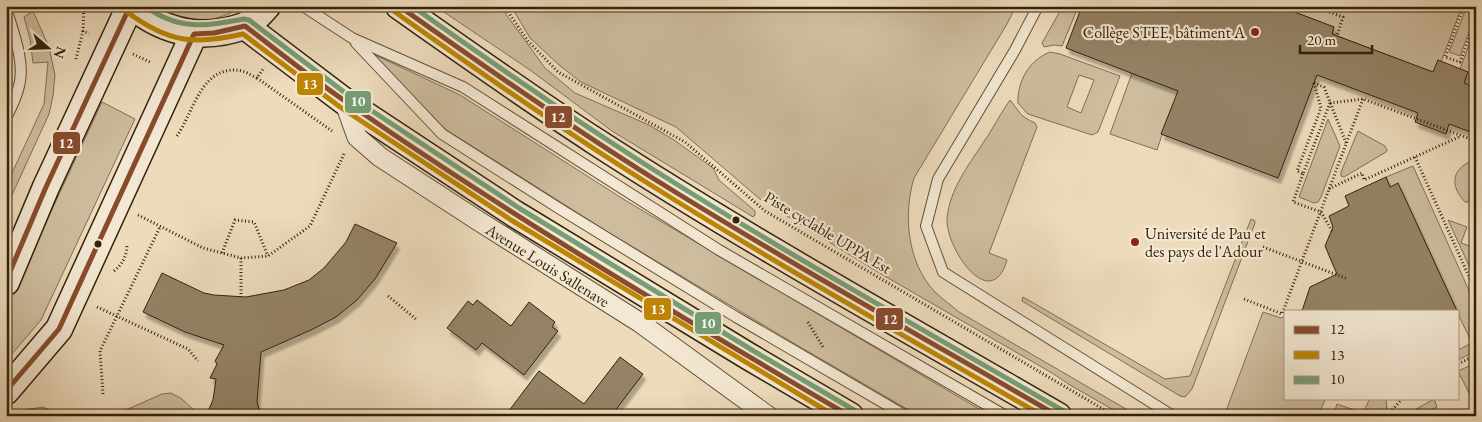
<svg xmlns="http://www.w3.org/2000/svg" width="1482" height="422" font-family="'EB Garamond',serif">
	<defs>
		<filter id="shadow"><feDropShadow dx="3" dy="5.5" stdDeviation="1" flood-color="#0004"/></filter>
	</defs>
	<rect width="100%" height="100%" fill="#eddbbc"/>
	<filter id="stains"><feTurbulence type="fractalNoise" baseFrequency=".004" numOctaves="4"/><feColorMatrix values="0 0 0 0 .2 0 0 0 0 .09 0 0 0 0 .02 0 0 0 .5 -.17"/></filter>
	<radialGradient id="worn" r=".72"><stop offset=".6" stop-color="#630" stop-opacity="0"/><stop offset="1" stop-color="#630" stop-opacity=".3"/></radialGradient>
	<g fill="#cdbc9e" stroke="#806f54" fill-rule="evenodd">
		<path d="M150,6H243C224,19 197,25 175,18C167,15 158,10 150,6Z"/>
		<polygon points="435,6 500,6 545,68 575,93 649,125 674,140 713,168 719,180 755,211 755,215 753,217 750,215 612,131 530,70"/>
		<path d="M511,6H1016L1007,24L914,178C903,214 907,263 935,292C942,299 951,305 959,312L1138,416H1124L1070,385L1052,373L876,271L761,200L676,127L581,82L559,65L530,38Z"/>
		<polygon points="1063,6 1078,7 1062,46 1054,45 1044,47 1042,43"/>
		<polygon points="1298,6 1462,6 1441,62 1438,60 1433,72 1332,34 1334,27 1296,13"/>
		<polygon points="1467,6 1476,6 1476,13 1460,56 1449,52"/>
		<polygon points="33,11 49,47 55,75 53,96 49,114 6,208 6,186 44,104 48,62 33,63 30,39 24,17"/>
		<polygon points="1476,26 1476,88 1464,83 1468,72 1460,69"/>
		<path d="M1050,52L1060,54L1120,76L1098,132L1092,135L1028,114L1018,103C1017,82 1029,60 1050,52ZM1079,75L1094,80L1081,113L1067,107Z"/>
		<polygon points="373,54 460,95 628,202 991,416 919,416 790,341 611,234 445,129"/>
		<polygon points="1132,73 1151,81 1153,77 1193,92 1167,120 1157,150 1110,134"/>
		<path d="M1010,100C1020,112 1019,116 1035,123L1037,127L989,253L1007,260C991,315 945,248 947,218C950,189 968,166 983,143C993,129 1000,114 1010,100Z"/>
		<polygon points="102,102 135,119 41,320 6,361 6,308"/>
		<polygon points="1328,119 1340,146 1321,197 1318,202 1314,203 1299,197"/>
		<polygon points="1358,131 1385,146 1387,150 1386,152 1344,177 1341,176 1341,172"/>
		<path d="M1471,161H1476V185L1468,202H1465C1451,187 1450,171 1471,161Z"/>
		<polygon points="1413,166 1476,306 1476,351 1458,360 1458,350 1472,343 1458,314 1458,311 1457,311 1390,187 1386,177"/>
		<polygon points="1251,219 1255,221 1255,223 1192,389 1185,397 1180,396 1022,301 1023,297 1165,379 1190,376"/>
		<polygon points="1448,220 1467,227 1461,243 1476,248 1476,281"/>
		<polygon points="1263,312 1281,318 1286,316 1286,398 1320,398 1325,400 1321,409 1323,416 1226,416 1226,411"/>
		<polygon points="1476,363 1476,390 1469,393 1458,371"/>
		<polygon points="171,393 182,399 200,416 112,416 162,394"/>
		<polygon points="1370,398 1386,398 1387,410 1389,416 1326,416 1334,413 1337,404 1363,413"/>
		<polygon points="1434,399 1437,407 1431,410 1433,416 1404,416"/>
		<polygon points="43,407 61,416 20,416 24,410"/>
	</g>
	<g fill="#948266" stroke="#332209" filter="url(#shadow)">
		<polygon points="1082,6 1279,6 1334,27 1332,34 1433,72 1438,60 1468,72 1464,83 1476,88 1476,134 1449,124 1446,134 1415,122 1418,113 1317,75 1278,178 1161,134 1178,91 1066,48"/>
		<polygon points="1386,177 1390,187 1398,183 1457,311 1302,311 1310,287 1337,274 1325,246 1333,227 1329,216 1349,206 1345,196"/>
		<polygon points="355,224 397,243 375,279 357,300 336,317 311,330 261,352 257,402 261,416 206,416 213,400 216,379 210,378 217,364 215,361 224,345 185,332 143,312 162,273 204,293 214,295 246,297 284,290 309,280 324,268 346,242"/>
		<polygon points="477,300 511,326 529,302 555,322 552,327 558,331 524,375 482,343 476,350 447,328 468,301 473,305"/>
		<polygon points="620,357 643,374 611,416 505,416 539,371 584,404"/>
	</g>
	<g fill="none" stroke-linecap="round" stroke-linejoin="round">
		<g stroke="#625036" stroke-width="12">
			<g id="service">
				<polyline points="303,6 352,38 463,87 719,250 1006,416"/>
				<polyline points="1038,6 1015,50 938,179 926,226 943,272 1173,416"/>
				<path d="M6,7C12,30 24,57 20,81C18,94 12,106 6,118"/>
				<polyline points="356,43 442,134 560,209 736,317 906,416"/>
			</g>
		</g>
		<g stroke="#625036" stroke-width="21">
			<polyline id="minor" points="344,101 357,137 380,157 477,220 639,322 768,416"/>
		</g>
		<g stroke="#332209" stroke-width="29">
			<g id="secondary">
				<path d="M132,6C165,33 203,41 244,26C252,23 261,13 267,6"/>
				<path d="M399,6C464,52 529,98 595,141C746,239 903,326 1058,416"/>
				<polyline points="245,26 344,101 515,214 748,356 850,416"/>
				<polyline points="6,282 46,187 130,6"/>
				<polyline points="6,391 59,329 194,34"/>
			</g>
		</g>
		<g stroke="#332209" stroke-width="3" stroke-dasharray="1 2.5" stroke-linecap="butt">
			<polyline points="84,6 83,31 89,34"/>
			<polyline points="504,6 528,41 558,72 685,142 765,211 1115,416"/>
			<polyline points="1313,6 1343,17 1337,36"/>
			<polyline points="1464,6 1445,57 1460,62 1476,19"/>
			<polyline points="133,54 152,63"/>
			<polyline points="76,59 83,31"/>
			<polyline points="257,78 332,131"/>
			<polyline points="1314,83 1321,108 1297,171 1303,174 1330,103"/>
			<polyline points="1314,83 1324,87 1346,143"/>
			<polyline points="1330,103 1363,99 1476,141"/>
			<path d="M177,136C194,111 202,63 242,71C247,72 252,76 257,78L263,69"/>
			<polyline points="1415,157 1476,292"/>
			<polyline points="1303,174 1293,202 1321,212 1332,231"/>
			<polyline points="1329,189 1362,173 1364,180 1461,136"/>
			<polyline points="138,215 203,248 241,258 268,256 310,226 344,154"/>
			<polyline points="1263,247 1348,279"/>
			<polyline points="222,253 235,220 254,222 268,256"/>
			<polyline points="241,258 241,297"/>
			<path d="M114,271C123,264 127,255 127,244"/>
			<polyline points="388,296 417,320"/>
			<polyline points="1244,299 1282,314 1363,99"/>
			<polyline points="97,307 188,349 198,361"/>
			<polyline points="808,322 823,347"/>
			<polyline points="1458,364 1476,355"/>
			<polyline points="103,394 100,351 160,227"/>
			<polyline points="1395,416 1392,410 1403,398"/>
		</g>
		<use href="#service" stroke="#f3e8d3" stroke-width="10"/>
		<use href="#minor" stroke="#f3e8d3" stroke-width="19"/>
		<use href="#secondary" stroke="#f3e8d3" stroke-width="26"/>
		<g stroke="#f3e8d3" stroke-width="9">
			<g id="bus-1">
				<path d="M399,6C482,65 565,123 651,177C784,260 922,337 1058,416"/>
				<polyline points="6,281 46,187 130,6"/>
				<path d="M6,391L59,329L194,34L214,33L245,26C278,51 311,78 345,101C507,214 679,316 850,416"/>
			</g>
		</g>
		<g stroke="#f3e8d3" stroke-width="9">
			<g id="bus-2">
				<path d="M127,12C169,43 194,45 243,34L340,107L511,220L835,416"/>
				<path d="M395,12C478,71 562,130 649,184C778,265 911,340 1043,416"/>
			</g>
		</g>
		<g stroke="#f3e8d3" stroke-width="9">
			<g id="bus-3">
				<path d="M145,6C178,31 206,26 244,19L249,20L348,95L519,208L752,350L854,410"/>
				<path d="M412,6C492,63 572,118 654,170C787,254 925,331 1062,410"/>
			</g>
		</g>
		<use href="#bus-1" stroke="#884b2c" stroke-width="5"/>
		<use href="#bus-2" stroke="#be8503" stroke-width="5"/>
		<use href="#bus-3" stroke="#779e76" stroke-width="5"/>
	</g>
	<g fill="#8f2418" stroke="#f3e8d3" stroke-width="2">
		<circle cx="1255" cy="32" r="5"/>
		<circle cx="1135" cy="242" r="5"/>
	</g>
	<g fill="#332209" stroke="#f3e8d3" stroke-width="2">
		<circle cx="736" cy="220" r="4.5"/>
		<circle cx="98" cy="244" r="4.5"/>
	</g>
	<g text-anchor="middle" stroke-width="4.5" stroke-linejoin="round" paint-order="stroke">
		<g font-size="16" fill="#332209" stroke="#f3e8d3" text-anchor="end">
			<text x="1245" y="38">Collège STEE, bâtiment A</text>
			<text x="1145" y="239" text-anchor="start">Université de Pau et<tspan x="1145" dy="18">des pays de l'Adour</tspan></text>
		</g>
		<g font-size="16" fill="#332209" stroke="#f3e8d3">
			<text transform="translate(828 232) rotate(31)" y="6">Piste cyclable UPPA Est</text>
			<text transform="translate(548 265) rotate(32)" y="6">Avenue Louis Sallenave</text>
		</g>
	</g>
	<g stroke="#f3e8d3" stroke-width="2">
		<rect x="296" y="72" width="28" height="24" rx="5" fill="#be8503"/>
		<rect x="344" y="90" width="28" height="24" rx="5" fill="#779e76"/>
		<rect x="544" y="105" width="29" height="24" rx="5" fill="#884b2c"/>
		<rect x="52" y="131" width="29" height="24" rx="5" fill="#884b2c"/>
		<rect x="643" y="297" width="29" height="24" rx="5" fill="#be8503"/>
		<rect x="875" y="307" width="29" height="24" rx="5" fill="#884b2c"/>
		<rect x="694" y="311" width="28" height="24" rx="5" fill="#779e76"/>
	</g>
	<g font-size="14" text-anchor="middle" font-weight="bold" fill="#fff">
		<text x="310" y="89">13</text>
		<text x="358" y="106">10</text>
		<text x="558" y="122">12</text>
		<text x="66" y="148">12</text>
		<text x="658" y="314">13</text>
		<text x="890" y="324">12</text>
		<text x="708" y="328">10</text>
	</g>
	<rect width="1482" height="422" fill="none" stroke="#eddbbc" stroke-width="25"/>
	<rect x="8" y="8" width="1467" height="407" fill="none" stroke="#332209" stroke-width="2.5"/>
	<rect x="12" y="12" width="1457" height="397" fill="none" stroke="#332209"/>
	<rect x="1284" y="310" width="175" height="90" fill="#f3e8d3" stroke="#a69982"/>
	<rect x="1294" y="326" width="25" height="8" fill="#884b2c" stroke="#a69982"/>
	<text x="1330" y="334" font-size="15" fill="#332209">12</text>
	<rect x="1294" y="351" width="25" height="8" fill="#be8503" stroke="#a69982"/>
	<text x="1330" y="360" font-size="15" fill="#332209">13</text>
	<rect x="1294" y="376" width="25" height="8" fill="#779e76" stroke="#a69982"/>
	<text x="1330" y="384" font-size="15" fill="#332209">10</text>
	<g transform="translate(48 48) rotate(110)" stroke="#f3e8d3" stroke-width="4" paint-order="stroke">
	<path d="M0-4L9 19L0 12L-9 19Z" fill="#332209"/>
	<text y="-8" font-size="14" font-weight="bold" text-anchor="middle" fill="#332209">N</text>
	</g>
	<path d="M1300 45v8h72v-8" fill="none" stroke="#332209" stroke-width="2.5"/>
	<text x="1307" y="45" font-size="15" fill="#332209" stroke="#f3e8d3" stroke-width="4" paint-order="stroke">20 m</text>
	<rect width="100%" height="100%" filter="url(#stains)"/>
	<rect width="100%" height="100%" fill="url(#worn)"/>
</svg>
